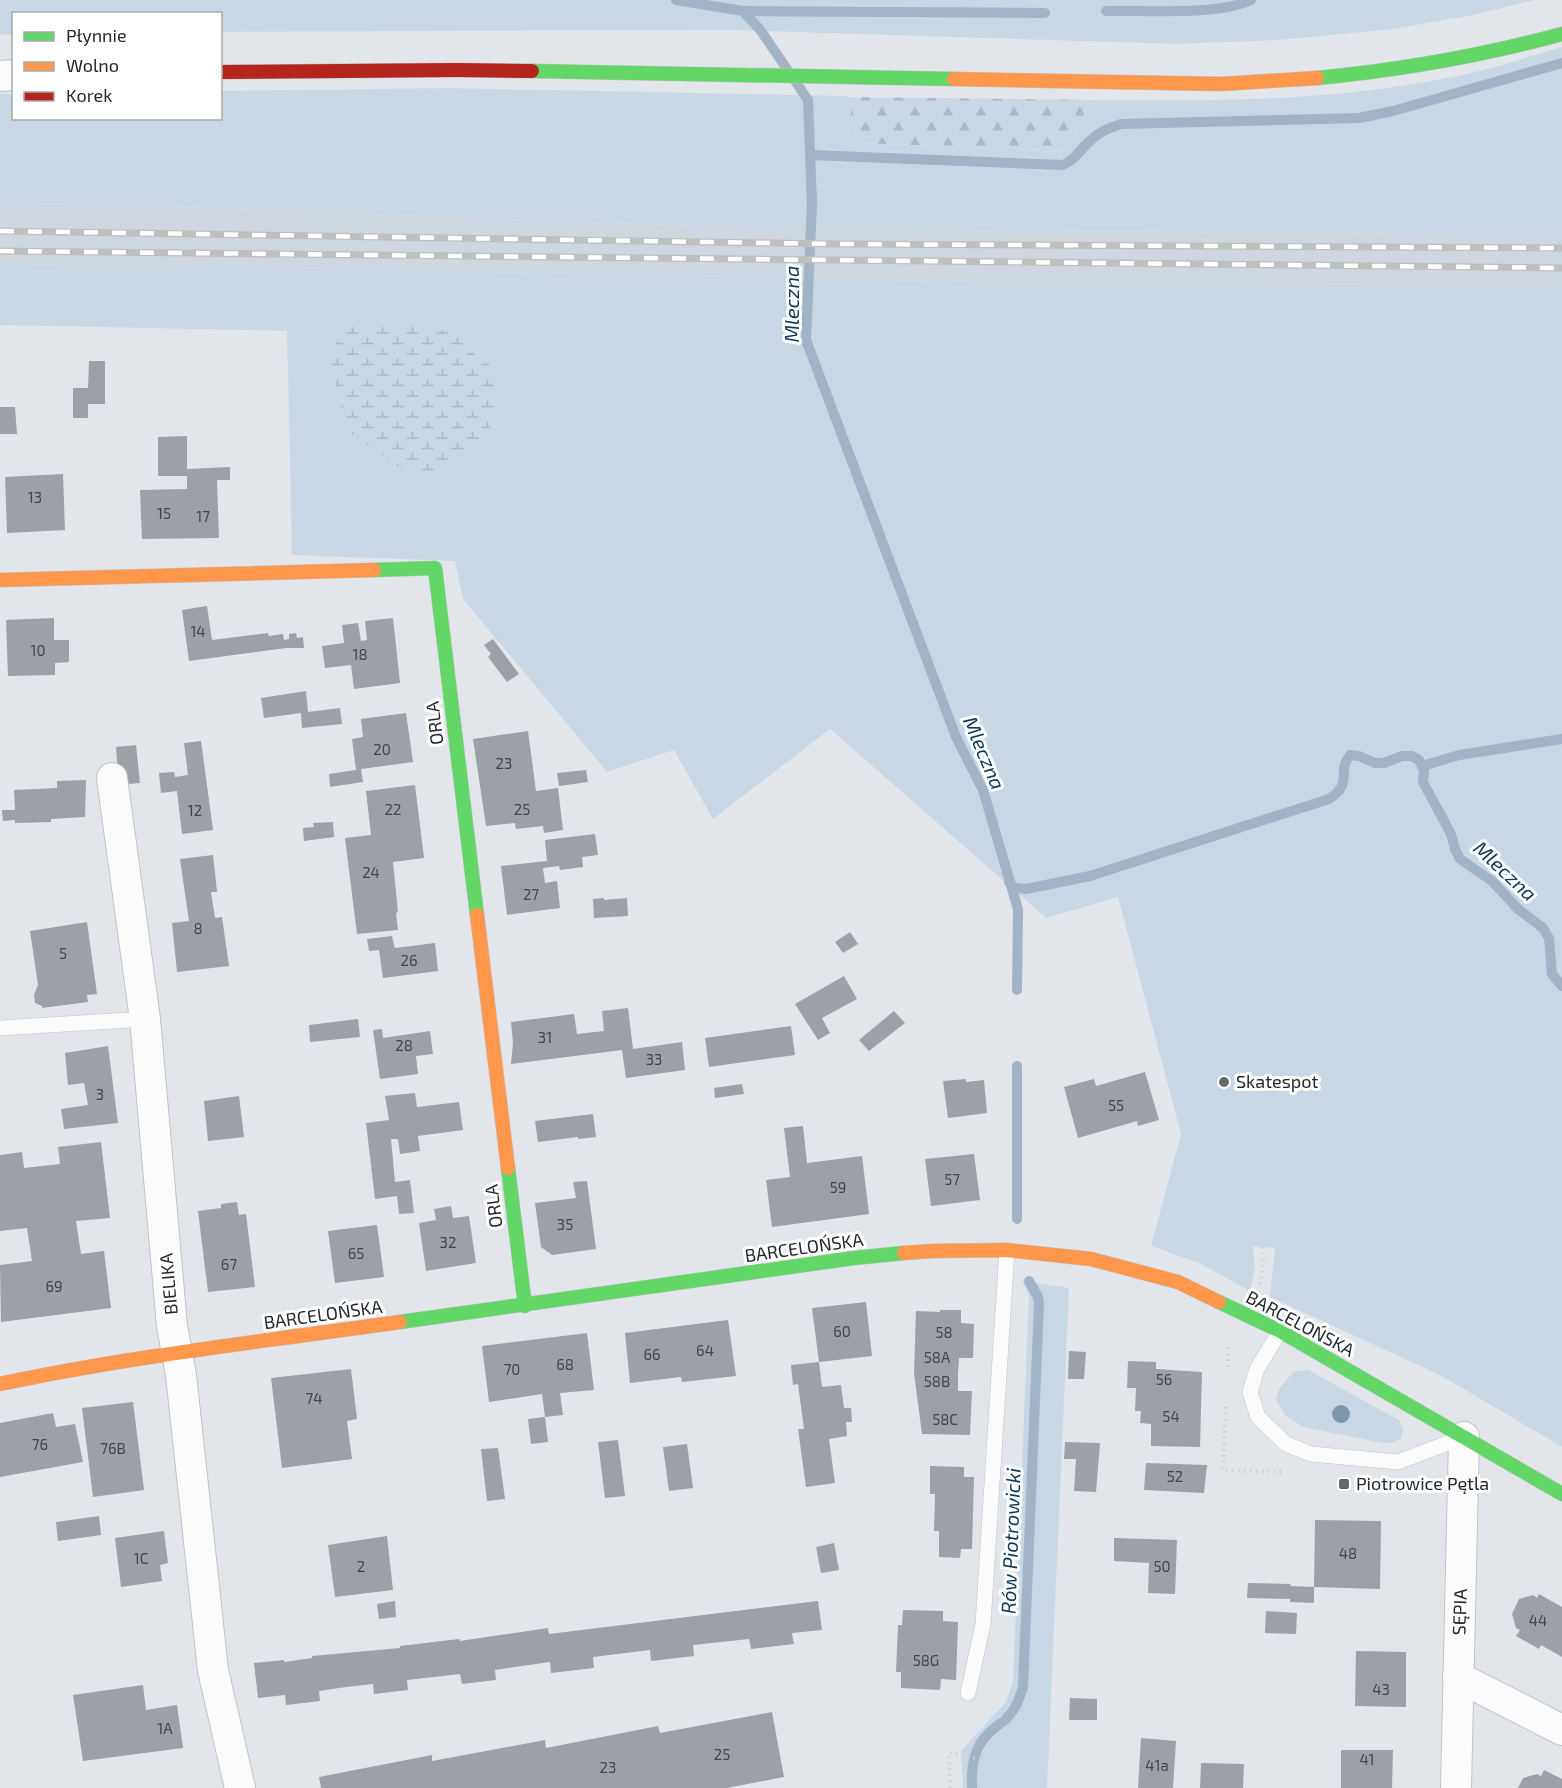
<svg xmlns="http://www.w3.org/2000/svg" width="1562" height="1788" font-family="'Exo 2',sans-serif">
	<defs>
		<pattern id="forest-firs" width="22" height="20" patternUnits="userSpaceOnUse" patternTransform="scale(1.5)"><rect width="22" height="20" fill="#c9d7e5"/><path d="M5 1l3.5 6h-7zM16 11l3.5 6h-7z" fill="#acb9c5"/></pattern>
		<pattern id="wetland-marsh" width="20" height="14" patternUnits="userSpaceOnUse" patternTransform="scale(1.5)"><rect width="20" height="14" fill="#c9d7e5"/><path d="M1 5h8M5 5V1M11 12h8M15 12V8" fill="none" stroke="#acb9c5"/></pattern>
	</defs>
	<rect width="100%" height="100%" fill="#e2e6ea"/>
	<polygon fill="#ced7df" points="0,203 93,204 777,229 1562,235 1562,286 984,282 288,268 0,265"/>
	<g fill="#c9d7e5">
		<polygon points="0,0 1535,0 1473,15 1393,29 1279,40 1178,44 729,30 221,32 220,14 14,14 13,34 0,35"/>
		<path d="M1562,47V235L777,229L93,204L0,203V94H13L14,118H220L221,91L447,88L848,96L857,143L1069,151L1090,100C1216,101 1342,102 1466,74C1498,67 1530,56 1562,47Z"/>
		<polygon points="0,265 288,268 984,282 1562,286 1562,1447 1440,1375 1270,1297 1275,1248 1253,1246 1255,1268 1250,1291 1199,1263 1151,1246 1181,1134 1118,897 1046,918 830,729 713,819 674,750 607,772 463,599 455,561 292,555 287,331 0,325"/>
		<polygon points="1022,1281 1069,1288 1047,1788 963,1788 961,1751 1006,1702 1013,1681 1029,1295"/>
		<polygon points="1308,1370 1399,1420 1403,1429 1401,1439 1392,1443 1383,1443 1303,1427 1285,1415 1276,1400 1279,1389 1293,1372"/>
	</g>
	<polygon fill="url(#forest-firs)" points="848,97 1090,100 1069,151 857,143"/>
	<polygon fill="url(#wetland-marsh)" points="385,323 450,331 473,353 497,370 495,422 448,473 405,471 346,430 328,351 351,327"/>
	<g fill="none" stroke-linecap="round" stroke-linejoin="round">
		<g stroke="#a1b3c5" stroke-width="10">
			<polyline points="676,0 743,11 761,31 808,100 812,203 806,340 956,737 983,790 1018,909 1017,990"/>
			<polyline points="743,11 1045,13"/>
			<path d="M1106,11C1146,10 1217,16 1251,0"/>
			<path d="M811,155L1062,165C1074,162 1081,148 1091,140C1100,131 1110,128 1121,124L1359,118L1393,111L1562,63"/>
			<polyline points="1422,766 1459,755 1562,739"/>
			<path d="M1009,882L1015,888L1026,889L1090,876L1329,799C1354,783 1336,773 1350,755L1359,756L1375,763H1384L1402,756H1412L1419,760L1424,770L1423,782L1451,834L1455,849L1460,859L1492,881L1518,909L1543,928L1549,938L1552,974L1562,986"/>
			<polyline points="1017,1219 1017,1066"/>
			<path d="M972,1788C971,1769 973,1749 987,1735C992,1729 999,1725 1005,1720C1015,1711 1019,1700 1023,1687L1039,1304L1038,1297L1029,1281"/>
		</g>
	</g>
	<g fill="#9ba1a7">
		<polygon points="89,361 105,361 105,404 88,404 88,418 73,418 73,388 88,388"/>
		<polygon points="0,407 15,407 17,434 0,434"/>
		<polygon points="187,436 187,469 230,467 230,480 217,480 219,538 142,539 140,490 187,489 187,476 158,476 158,437"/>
		<polygon points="63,474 65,530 7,533 5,477"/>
		<polygon points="207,606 212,640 268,633 269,636 283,634 284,640 289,639 289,634 296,633 297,638 303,637 304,648 286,648 189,661 182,610"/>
		<polygon points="54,618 54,640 69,640 69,662 55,663 55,675 8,676 6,620"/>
		<polygon points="393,618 400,683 354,689 351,665 325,668 322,646 344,643 342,625 358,623 361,641 367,640 365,621"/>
		<polygon points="493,639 519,674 507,682 488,657 491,654 484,645"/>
		<polygon points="306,691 308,712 340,708 342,724 302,728 301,713 264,718 261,698"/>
		<polygon points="406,713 413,762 361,769 363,782 330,787 329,774 356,770 352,739 363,737 361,719"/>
		<polygon points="528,731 536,791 558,788 563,830 544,833 543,826 516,829 515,823 486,826 473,739"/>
		<polygon points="201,741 213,830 182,834 177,791 161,793 159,773 174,772 175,777 188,775 184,743"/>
		<polygon points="136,745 140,783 119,785 116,747"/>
		<polygon points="586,770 588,782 559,786 557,773"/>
		<polygon points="86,780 85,817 51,819 51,822 15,823 15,820 3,821 2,810 15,810 14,790 57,788 57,781"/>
		<polygon points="415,785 424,858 393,862 398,912 396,913 398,930 357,934 345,838 371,835 366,791"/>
		<polygon points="333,822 334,837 304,841 303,828 314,827 313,823"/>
		<polygon points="595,834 598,855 582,857 583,867 560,870 559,866 543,868 545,883 557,881 560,908 507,915 501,866 547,861 545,840"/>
		<polygon points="213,855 217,892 211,892 215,918 222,917 229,966 177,972 172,923 189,921 180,859"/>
		<polygon points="604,898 604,900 627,898 628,916 594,918 593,899"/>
		<polygon points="87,922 97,994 87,995 88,1002 42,1008 42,1006 35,1003 34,995 38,985 30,931"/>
		<polygon points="850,932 858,944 843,953 835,942"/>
		<polygon points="392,936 395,948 435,943 438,971 383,978 379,950 369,951 367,939"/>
		<polygon points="844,976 857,999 822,1018 830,1033 818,1040 795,1004"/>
		<polygon points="628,1008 633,1049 682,1042 685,1070 626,1078 622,1050 511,1064 513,1043 511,1022 574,1014 577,1034 604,1031 602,1011"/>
		<polygon points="894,1011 905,1023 869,1051 859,1040"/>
		<polygon points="358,1019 360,1037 310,1042 309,1025"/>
		<polygon points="791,1026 795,1055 709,1067 705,1038"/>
		<polygon points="382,1029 383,1038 430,1031 433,1054 416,1056 418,1074 380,1079 373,1030"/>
		<polygon points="108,1046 118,1123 64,1129 61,1109 88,1105 84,1083 68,1085 65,1053"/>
		<polygon points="1145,1072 1159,1120 1138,1126 1137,1121 1078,1138 1064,1087 1094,1079 1096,1086"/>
		<polygon points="966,1079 966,1082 984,1080 987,1113 948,1118 943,1081"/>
		<polygon points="742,1084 744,1094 715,1098 714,1088"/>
		<polygon points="415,1093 417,1107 459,1102 463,1130 418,1136 420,1151 400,1154 398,1139 391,1139 395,1182 410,1180 414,1213 399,1214 397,1196 375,1199 366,1123 389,1120 385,1096"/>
		<polygon points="239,1096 244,1137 208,1141 204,1101"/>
		<polygon points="593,1114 596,1137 578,1139 578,1137 538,1142 535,1121"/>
		<polygon points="803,1126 807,1163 862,1156 869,1214 772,1227 766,1180 790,1177 784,1128"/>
		<polygon points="101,1142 110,1218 76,1221 81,1254 104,1251 111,1308 1,1322 0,1265 32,1261 27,1228 0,1231 0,1155 22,1152 24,1168 60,1164 58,1147"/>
		<polygon points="974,1154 980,1200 931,1206 925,1159"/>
		<polygon points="587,1181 596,1249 552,1255 541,1247 535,1203 576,1198 573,1182"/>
		<polygon points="237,1202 239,1215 246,1214 255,1287 208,1292 198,1211 221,1208 221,1204"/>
		<polygon points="451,1206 453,1218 469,1216 476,1263 426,1271 419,1223 436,1220 434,1209"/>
		<polygon points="377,1225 384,1277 335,1283 328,1231"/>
		<polygon points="866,1302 872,1356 819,1362 812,1308"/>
		<polygon points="940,1310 961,1310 961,1323 974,1324 973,1358 959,1358 958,1374 958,1391 972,1391 970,1435 922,1434 914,1373 916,1311 940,1312"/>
		<polygon points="728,1320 736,1376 682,1382 681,1377 630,1383 625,1333"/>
		<polygon points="587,1333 594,1390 560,1393 563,1415 545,1417 542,1394 489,1402 482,1346"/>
		<polygon points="1069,1351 1086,1352 1084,1379 1068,1379"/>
		<polygon points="1128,1361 1156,1362 1156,1369 1202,1372 1200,1447 1151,1446 1151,1424 1140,1423 1141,1411 1135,1411 1136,1388 1127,1388"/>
		<polygon points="819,1362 822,1387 841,1385 844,1408 851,1408 852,1422 846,1422 847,1436 829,1439 835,1483 806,1487 798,1429 804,1429 798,1384 793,1385 791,1365"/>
		<polygon points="351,1369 357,1419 347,1421 352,1459 282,1468 271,1378"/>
		<polygon points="133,1402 144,1490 93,1497 82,1408"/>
		<polygon points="53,1413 56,1427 75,1424 83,1462 0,1477 0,1423"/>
		<polygon points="545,1417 548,1442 531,1444 528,1419"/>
		<polygon points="618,1440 625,1496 605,1498 598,1442"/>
		<polygon points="1065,1442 1100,1443 1096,1492 1074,1491 1076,1459 1064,1459"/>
		<polygon points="687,1444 693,1488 669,1491 663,1447"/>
		<polygon points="498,1448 505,1499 487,1501 481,1449"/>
		<polygon points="1146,1463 1207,1465 1204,1493 1144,1490"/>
		<polygon points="930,1466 964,1467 964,1477 974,1477 972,1549 961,1549 960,1558 939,1557 939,1531 934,1531 935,1494 930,1494"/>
		<polygon points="99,1516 101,1535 58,1541 56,1522"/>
		<polygon points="1315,1520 1381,1521 1380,1589 1314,1587"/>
		<polygon points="164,1531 168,1563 160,1565 162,1581 121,1587 115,1538"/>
		<polygon points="387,1536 393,1590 335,1597 328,1545"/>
		<polygon points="1114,1538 1177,1540 1175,1594 1148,1593 1149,1563 1114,1561"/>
		<polygon points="834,1543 839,1570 821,1573 816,1547"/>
		<polygon points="1248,1583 1291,1584 1290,1586 1314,1587 1314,1603 1290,1602 1290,1599 1247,1598"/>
		<polygon points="1539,1594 1562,1607 1562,1657 1541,1645 1539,1649 1516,1636 1520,1630 1516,1628 1512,1614 1519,1599 1533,1595 1537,1598"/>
		<polygon points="395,1601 396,1617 379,1619 377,1604"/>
		<polygon points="818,1601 822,1630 792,1633 794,1644 751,1649 749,1639 693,1645 694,1656 651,1661 650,1650 593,1657 594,1668 551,1673 550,1662 495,1670 496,1680 462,1684 460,1674 434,1677 407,1680 408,1690 374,1694 373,1684 346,1687 319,1691 320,1701 286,1705 285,1695 258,1698 254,1663 284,1660 284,1662 312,1658 312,1656 400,1648 400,1646 459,1639 460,1641 548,1628 549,1634"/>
		<polygon points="903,1610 943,1611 943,1621 958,1622 956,1680 941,1679 940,1690 901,1688 901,1672 896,1672 898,1625 902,1625"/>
		<polygon points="1266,1611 1297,1613 1296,1634 1265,1633"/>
		<polygon points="1356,1651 1406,1652 1406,1707 1355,1706"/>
		<polygon points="143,1685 146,1710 177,1705 183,1748 83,1761 73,1695"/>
		<polygon points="1070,1698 1097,1699 1097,1720 1069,1720"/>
		<polygon points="772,1712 784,1777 727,1788 321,1788 319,1777 432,1755 432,1761 545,1740 546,1748 658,1726 660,1733"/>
		<polygon points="1141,1738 1176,1741 1173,1788 1138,1788"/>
		<polygon points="1341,1750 1393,1750 1392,1788 1341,1788"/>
		<polygon points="1201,1763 1244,1764 1243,1788 1200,1788"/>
		<polygon points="1544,1770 1562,1779 1562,1788 1518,1788 1523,1778 1537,1774 1541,1776"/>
	</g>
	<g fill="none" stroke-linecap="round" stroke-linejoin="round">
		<g stroke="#c0c3c6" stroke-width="16">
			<g id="lane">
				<polyline points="0,1028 145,1019"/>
				<polyline points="1280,1331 1257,1369 1250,1392 1258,1417 1286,1444 1311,1454 1398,1462 1461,1438"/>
				<polyline points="968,1693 983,1624 1007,1250"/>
			</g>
		</g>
		<g stroke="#c0c3c6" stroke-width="32">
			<g id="street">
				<polyline points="0,76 14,75"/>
				<polyline points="112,778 145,1019 172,1326 181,1375 213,1670 240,1788"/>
				<polyline points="1458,1677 1562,1730"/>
				<polyline points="1456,1788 1464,1437"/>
			</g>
		</g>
		<g stroke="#c0c3c6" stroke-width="15">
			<g id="fast">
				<polyline points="532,71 954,79"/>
				<path d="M1317,78C1400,70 1481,56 1562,34"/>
				<polyline points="374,570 435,568 477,915"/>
				<polyline points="508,1168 525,1306"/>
				<polyline points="1219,1302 1280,1331 1562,1494"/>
				<polyline points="400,1322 854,1258 904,1253"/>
			</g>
		</g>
		<g stroke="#c0c3c6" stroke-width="15">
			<g id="slow">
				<polyline points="954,79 1222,84 1317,78"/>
				<polyline points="0,580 374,570"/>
				<polyline points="477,915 508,1168"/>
				<polyline points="904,1253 932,1251 1007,1250 1091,1259 1178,1282 1219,1302"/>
				<path d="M0,1384C132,1356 266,1341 400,1322"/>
			</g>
		</g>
		<g stroke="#c0c3c6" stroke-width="15">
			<polyline id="jam" points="220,72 457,70 532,71"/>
		</g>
		<g stroke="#cfd1d2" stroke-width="4" stroke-dasharray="1.5 4.5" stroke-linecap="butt">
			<polyline points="1260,1284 1263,1267 1262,1247"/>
			<polyline points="1228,1367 1229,1345"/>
			<polyline points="1226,1407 1223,1470 1282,1472"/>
			<polyline points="1415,1484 1419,1484 1429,1492"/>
			<polyline points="950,1788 949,1753 998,1762"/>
		</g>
		<use href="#lane" stroke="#fbfbfc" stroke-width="15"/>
		<use href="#street" stroke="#fbfbfc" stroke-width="30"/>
		<use href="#fast" stroke="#63d668" stroke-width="14"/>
		<use href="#slow" stroke="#ff974d" stroke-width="14"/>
		<use href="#jam" stroke="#b3261e" stroke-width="14"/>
		<g stroke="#bec0c0" stroke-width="7">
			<g id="rail">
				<polyline points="0,231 836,244 1562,248"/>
				<polyline points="0,251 1562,268"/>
			</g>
		</g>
		<use href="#rail" stroke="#fff" stroke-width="4.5" stroke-dasharray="14" stroke-linecap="butt"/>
	</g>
	<circle fill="#7f96ac" cx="1341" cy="1414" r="9"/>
	<g fill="#676a6d" stroke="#fff" stroke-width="2">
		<circle cx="1224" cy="1082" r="6"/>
		<rect x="1338" y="1478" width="12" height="12" rx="3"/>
	</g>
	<g text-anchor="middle" stroke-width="6" stroke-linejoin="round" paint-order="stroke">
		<g font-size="15" fill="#424649">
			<text x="35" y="503">13</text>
			<text x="164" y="519">15</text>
			<text x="203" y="522">17</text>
			<text x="198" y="637">14</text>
			<text x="38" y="656">10</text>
			<text x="360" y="660">18</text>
			<text x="382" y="755">20</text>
			<text x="504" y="769">23</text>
			<text x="393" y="815">22</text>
			<text x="522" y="815">25</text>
			<text x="195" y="816">12</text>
			<text x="371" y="878">24</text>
			<text x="531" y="900">27</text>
			<text x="198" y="934">8</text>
			<text x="63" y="959">5</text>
			<text x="409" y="966">26</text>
			<text x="545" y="1043">31</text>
			<text x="404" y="1051">28</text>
			<text x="654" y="1065">33</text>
			<text x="100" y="1100">3</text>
			<text x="1116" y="1111">55</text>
			<text x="952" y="1185">57</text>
			<text x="838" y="1193">59</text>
			<text x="565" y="1230">35</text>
			<text x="448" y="1248">32</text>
			<text x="356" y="1259">65</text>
			<text x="229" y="1270">67</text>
			<text x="54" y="1292">69</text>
			<text x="842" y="1337">60</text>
			<text x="944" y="1338">58</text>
			<text x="705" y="1356">64</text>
			<text x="652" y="1360">66</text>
			<text x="937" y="1363">58A</text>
			<text x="565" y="1370">68</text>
			<text x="512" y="1375">70</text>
			<text x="1164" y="1385">56</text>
			<text x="937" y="1387">58B</text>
			<text x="314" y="1404">74</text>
			<text x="1171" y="1422">54</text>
			<text x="945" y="1425">58C</text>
			<text x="40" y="1450">76</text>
			<text x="113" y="1454">76B</text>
			<text x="1175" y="1482">52</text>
			<text x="1348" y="1559">48</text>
			<text x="141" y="1564">1C</text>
			<text x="361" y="1572">2</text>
			<text x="1162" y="1572">50</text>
			<text x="1538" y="1626">44</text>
			<text x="926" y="1666">58G</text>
			<text x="1381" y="1695">43</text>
			<text x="165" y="1734">1A</text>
			<text x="722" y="1760">25</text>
			<text x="1367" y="1765">41</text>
			<text x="1157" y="1771">41a</text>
			<text x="608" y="1773">23</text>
		</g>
		<g font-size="18" fill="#25282a" stroke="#fff">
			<text transform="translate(435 723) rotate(-97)" y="6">ORLA</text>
			<text transform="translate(494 1206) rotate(-97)" y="6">ORLA</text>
			<text transform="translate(804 1248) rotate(-8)" y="6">BARCELOŃSKA</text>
			<text transform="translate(169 1284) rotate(-95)" y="6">BIELIKA</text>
			<text transform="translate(323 1315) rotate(-8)" y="6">BARCELOŃSKA</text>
			<text transform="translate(1300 1324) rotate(28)" y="6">BARCELOŃSKA</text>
			<text transform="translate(1460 1612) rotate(-88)" y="6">SĘPIA</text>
		</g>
		<g font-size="18" fill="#25282a" stroke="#fff" text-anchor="start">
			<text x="1236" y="1088">Skatespot</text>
			<text x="1356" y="1490">Piotrowice Pętla</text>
		</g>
		<g font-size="20" font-style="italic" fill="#0e3658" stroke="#fff">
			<text transform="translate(792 304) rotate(-90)" y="7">Mleczna</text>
			<text transform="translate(984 753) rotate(67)" y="7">Mleczna</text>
			<text transform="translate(1505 871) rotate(43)" y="7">Mleczna</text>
			<text transform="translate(1011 1541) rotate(-88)" y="7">Rów Piotrowicki</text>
		</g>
	</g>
	<rect x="12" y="12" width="210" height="108" fill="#ffffff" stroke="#a8a9aa" stroke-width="1.5"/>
	<rect x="24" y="32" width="30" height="9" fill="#63d668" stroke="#a8a9aa" stroke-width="1.5"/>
	<text x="66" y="42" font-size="18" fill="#25282a">Płynnie</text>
	<rect x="24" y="62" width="30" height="9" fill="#ff974d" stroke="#a8a9aa" stroke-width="1.5"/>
	<text x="66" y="72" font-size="18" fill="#25282a">Wolno</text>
	<rect x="24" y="92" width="30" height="9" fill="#b3261e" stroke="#a8a9aa" stroke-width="1.5"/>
	<text x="66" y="102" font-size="18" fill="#25282a">Korek</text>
</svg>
